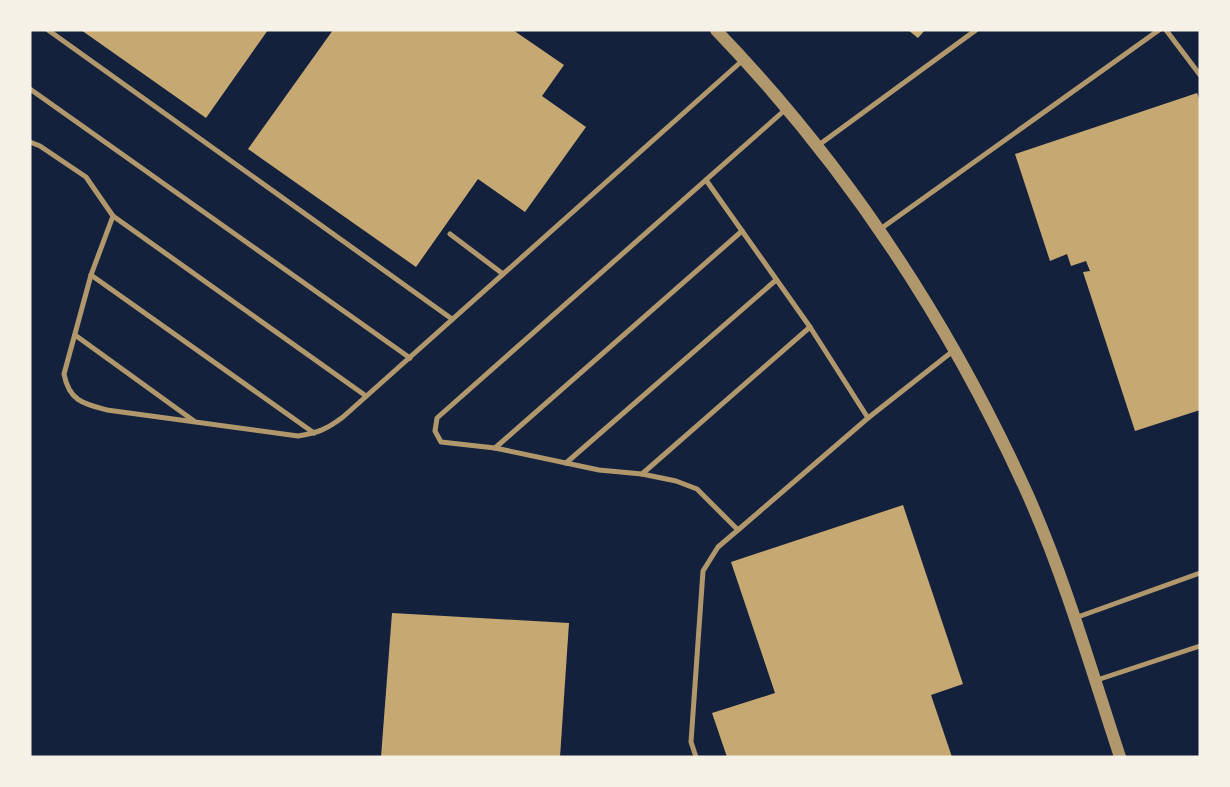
<svg xmlns="http://www.w3.org/2000/svg" width="1230" height="787" font-family="Inter,sans-serif">
	<rect width="100%" height="100%" fill="#14213d"/>
	<g fill="#c6a872">
		<polygon points="81,30 268,30 206,118"/>
		<polygon points="333,30 513,30 564,65 542,96 586,127 525,212 478,179 416,267 248,149"/>
		<polygon points="908,30 925,30 918,38"/>
		<polygon points="1197,93 1200,101 1200,410 1135,431 1083,272 1090,271 1086,261 1071,266 1067,254 1050,261 1015,154"/>
		<polygon points="903,505 963,684 931,695 952,757 727,757 712,713 775,693 731,562"/>
		<polygon points="392,613 569,623 560,757 381,757"/>
	</g>
	<g fill="none" stroke-linecap="round" stroke-linejoin="round">
		<g stroke="#b1986c" stroke-width="5">
			<polyline points="48,30 452,319"/>
			<polyline points="1166,30 1200,75"/>
			<polyline points="30,89 410,358"/>
			<path d="M30,142L40,146L86,177L113,216L91,275L64,374C69,401 84,404 107,410L298,436C318,433 327,429 343,417L743,60"/>
			<polyline points="816,147 976,30"/>
			<polyline points="706,180 810,327 868,418"/>
			<polyline points="113,216 366,396"/>
			<polyline points="879,230 1159,30"/>
			<polyline points="450,234 503,274"/>
			<polyline points="91,275 314,433"/>
			<polyline points="75,335 194,421"/>
			<polyline points="495,448 742,231"/>
			<polyline points="566,463 776,280"/>
			<polyline points="642,474 810,327"/>
			<polyline points="738,530 697,489 676,481 642,474 599,470 495,448 441,442 435,431 437,418 786,109"/>
			<polyline points="1075,618 1200,573"/>
			<polyline points="1097,680 1200,646"/>
			<polyline points="696,757 691,742 703,571 718,547 738,530 868,418 953,351"/>
		</g>
		<path stroke="#b1986c" stroke-width="12" d="M716,30C846,165 950,323 1027,493C1065,578 1091,669 1120,757"/>
	</g>
	<rect width="1230" height="787" fill="none" stroke="#f6f1e7" stroke-width="63"/>
</svg>
